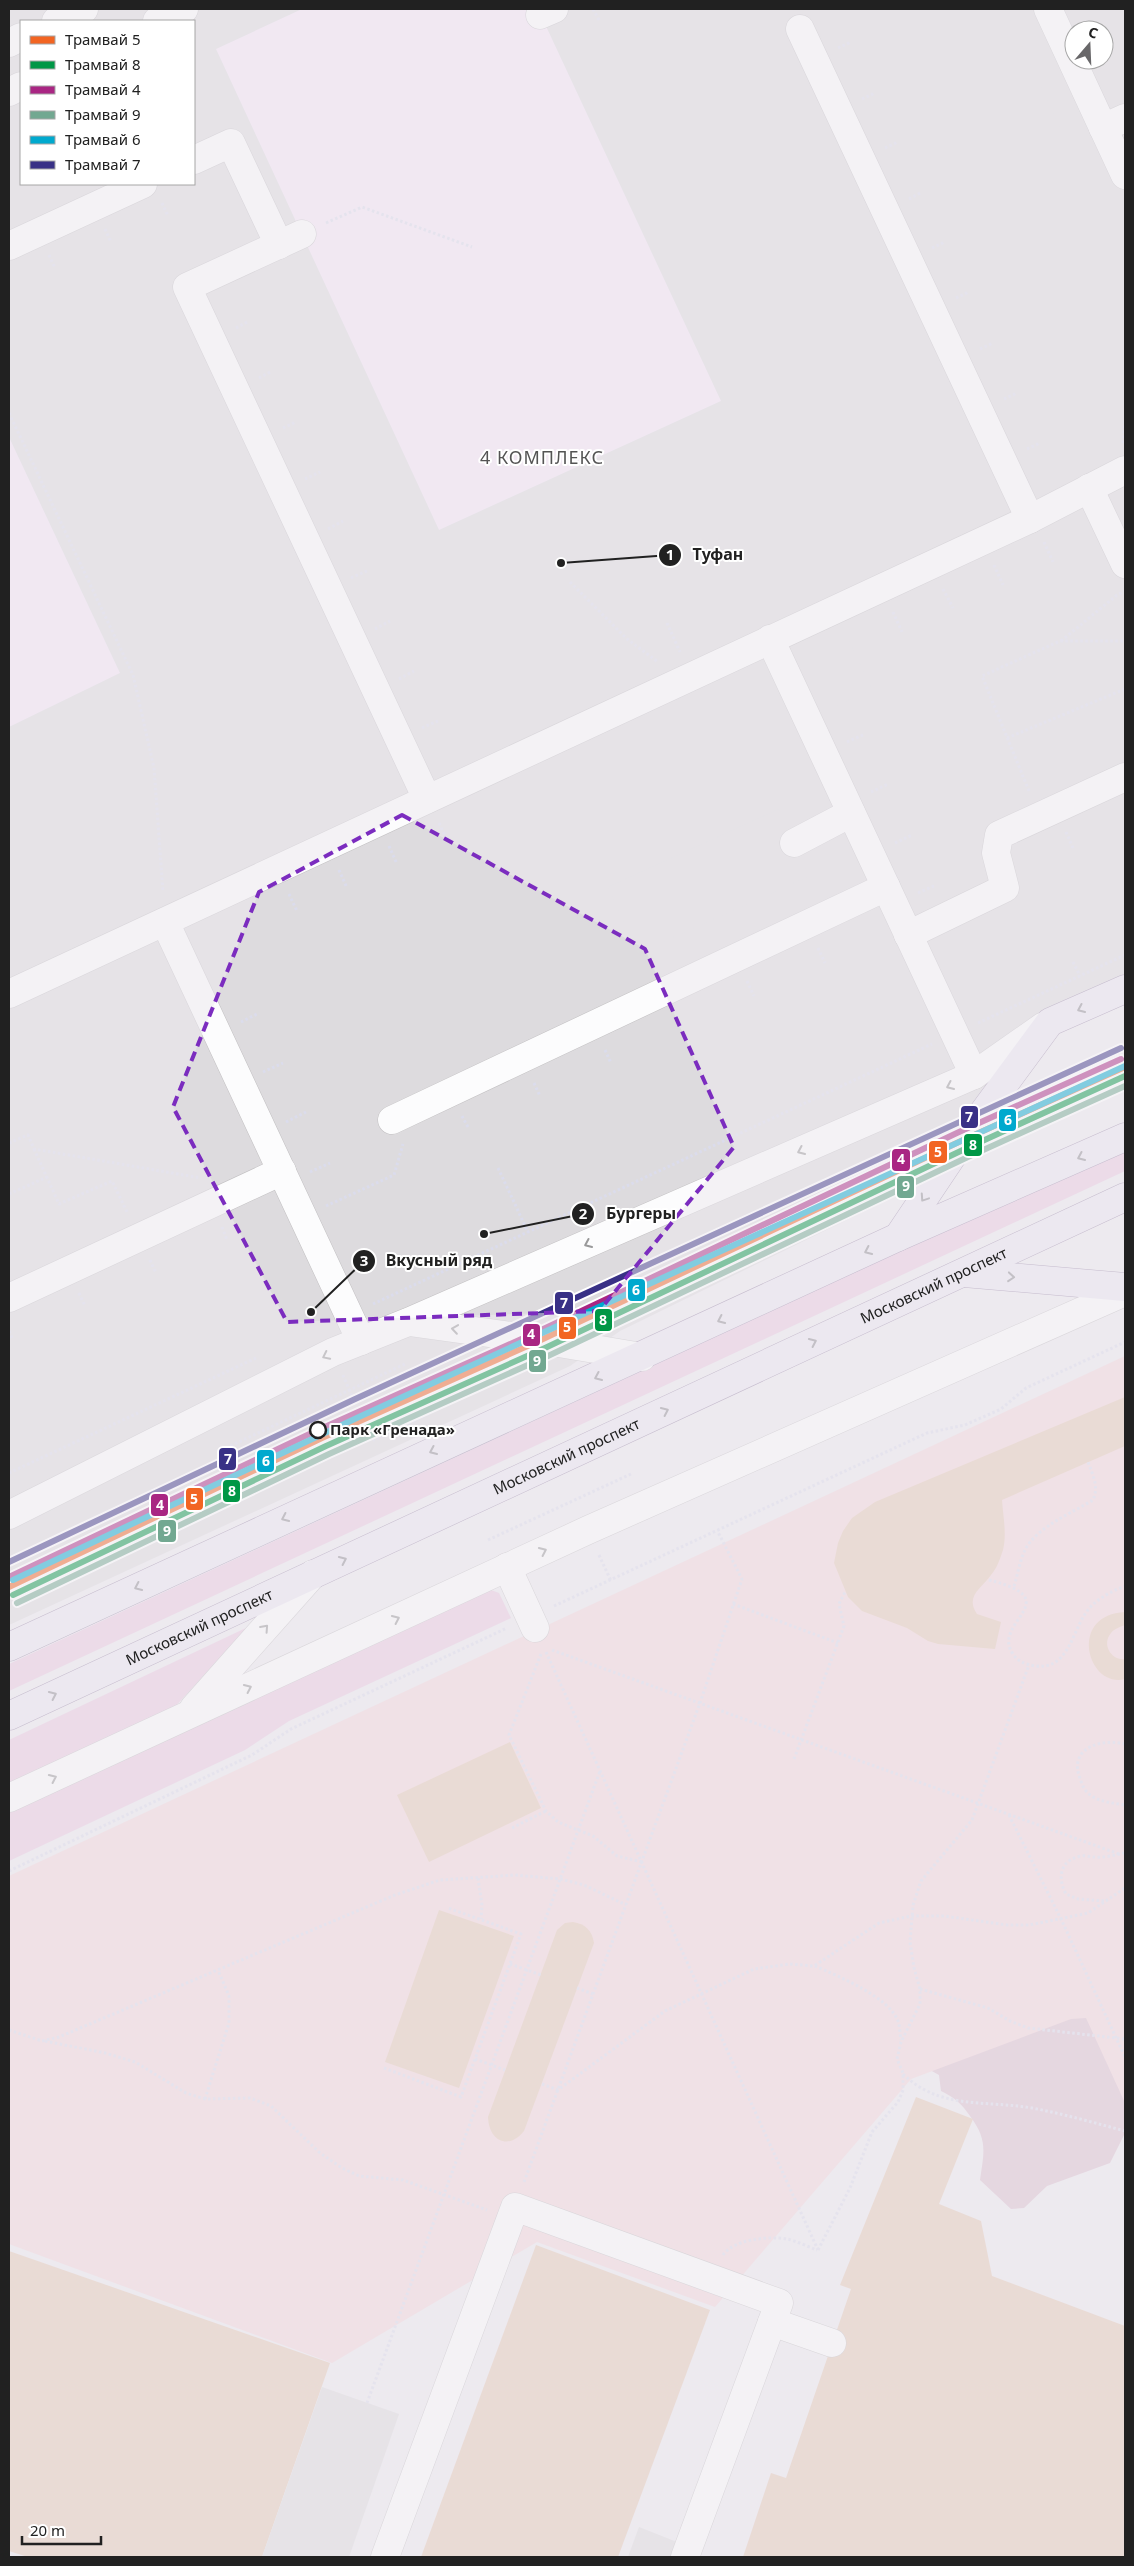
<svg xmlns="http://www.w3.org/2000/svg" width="1134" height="2566" font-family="'Noto Sans',sans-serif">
	<rect width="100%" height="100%" fill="#edeaef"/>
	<path fill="#dddbde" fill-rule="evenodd" d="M9,9H1125V976L1042,1015L914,1187L620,1331L570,1366L9,1625ZM21,21H194V184H21ZM1074,30H1104V60H1074Z"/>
	<g fill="#f5e7f7">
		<polygon points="302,9 538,9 721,401 439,530 216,49"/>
		<polygon points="9,437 120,673 9,727"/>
	</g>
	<g fill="#ebcae1">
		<polygon points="1125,1147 1125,1171 9,1691 9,1664"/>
		<polygon points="483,1587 499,1593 511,1618 289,1721 245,1750 9,1861 9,1806"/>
		<polygon points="248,1627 162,1721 9,1790 9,1740"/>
	</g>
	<path fill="#dcc0cf" d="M1016,1881L1125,2089V2133L1110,2163L1047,2186L1024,2208L1011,2209L980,2180C984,2152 988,2140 970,2116C961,2103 955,2098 941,2091L939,2075L923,2066Z"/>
	<polygon fill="#f4d7db" points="1125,1356 1125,2103 1086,2018 1071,2019 911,2079 715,2307 537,2242 332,2363 9,2244 9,1876"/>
	<g fill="#e5cab6">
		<path d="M1125,1397V1446L1002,1500C1003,1516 1007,1534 1003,1550C1000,1559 997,1568 991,1575C981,1589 965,1596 977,1614L1001,1622L995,1649L938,1644L928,1641L907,1628L862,1611L848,1597L834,1563L838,1543L843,1531L852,1518L875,1502Z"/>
		<path d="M1125,1612V1625C1120,1627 1114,1629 1111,1633C1101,1645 1112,1661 1125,1659V1679C1088,1689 1067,1615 1125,1612Z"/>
		<polygon points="510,1742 541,1808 429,1862 397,1795"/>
		<polygon points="439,1910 514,1936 459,2088 385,2062"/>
		<path d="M573,1922C585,1924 592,1930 594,1943L524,2131C509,2150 489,2142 488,2117L557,1930L565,1923Z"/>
		<polygon points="916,2097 973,2119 939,2204 981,2221 992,2276 1125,2326 1125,2557 743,2557 771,2473 786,2478 851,2289 840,2285"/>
		<polygon points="536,2245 710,2310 618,2557 421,2557"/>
		<polygon points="9,2251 330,2363 262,2557 28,2557 9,2551"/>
	</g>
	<g fill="#dddcde">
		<polygon points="1005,9 1033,9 1097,148 1061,130"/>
		<polygon points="840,622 872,689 793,726 761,659"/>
		<polygon points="523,773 547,821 537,826 545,842 499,865 467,801"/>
		<polygon points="779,809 809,876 638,953 608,887"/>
		<polygon points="1125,963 1125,976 1042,1015 1036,1004"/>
		<polygon points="322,2387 399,2414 349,2557 262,2557"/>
		<polygon points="639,2527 682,2544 677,2557 628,2557"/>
	</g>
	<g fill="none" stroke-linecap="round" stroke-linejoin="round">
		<g stroke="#c2c0c2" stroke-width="29">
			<g id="minor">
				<polyline points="1048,9 1125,175"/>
				<polyline points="540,15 554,9"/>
				<polyline points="56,21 84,9"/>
				<polyline points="157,21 184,9"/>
				<polyline points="800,29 1030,519"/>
				<polyline points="9,43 21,37"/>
				<polyline points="9,92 21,86"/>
				<polyline points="1103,128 1125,118"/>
				<polyline points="194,160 231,143 279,245"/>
				<polyline points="302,234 187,287 427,799"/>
				<polyline points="9,246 143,184"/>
				<polyline points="1089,488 1125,564"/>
				<polyline points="770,639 974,1075"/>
				<polyline points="794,843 851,813"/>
				<polyline points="165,922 361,1341"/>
				<polyline points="908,935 1005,888 996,853 999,835 1125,777"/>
				<polyline points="9,994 1030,519 1125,470"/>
				<polyline points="392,1120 886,887"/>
				<polyline points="9,1298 282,1171"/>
				<polyline points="409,1322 541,1340 642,1357"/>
				<polyline points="9,1515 333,1352 408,1322 974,1075 1044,1026"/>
				<polyline points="507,1567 535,1628"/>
				<polyline points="194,1708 313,1574"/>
				<polyline points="9,1798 588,1530 1125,1292"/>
				<polyline points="772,2322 832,2343"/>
				<polyline points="385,2557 515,2207 779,2303 685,2557"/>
			</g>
		</g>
		<g stroke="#9786a6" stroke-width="29">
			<g id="major">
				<polyline points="898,1237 963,1140 1050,1022 1125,989"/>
				<polyline points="964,1273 1125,1287"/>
				<polyline points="9,1647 898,1237 1125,1137"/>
				<path id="s1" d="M9,1716L1125,1197"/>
			</g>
		</g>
		<g stroke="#dbdcec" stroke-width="3" stroke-dasharray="2.5 2.5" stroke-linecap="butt">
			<polyline points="593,9 599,20"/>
			<polyline points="838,48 851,42"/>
			<polyline points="862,99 875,93"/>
			<polyline points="885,148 898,142"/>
			<polyline points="909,199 922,192"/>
			<polyline points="162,203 168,216"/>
			<polyline points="326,223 362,207 472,247"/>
			<polyline points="105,229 111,242"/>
			<polyline points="932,248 945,242"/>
			<polyline points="49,255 55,268"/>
			<polyline points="956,298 969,292"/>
			<polyline points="236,328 249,321"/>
			<polyline points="980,349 993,343"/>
			<polyline points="259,378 272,371"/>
			<polyline points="1004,399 1017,393"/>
			<polyline points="9,413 133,675 154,768 163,892"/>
			<polyline points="283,428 296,422"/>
			<polyline points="1123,443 1125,421"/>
			<polyline points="1027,449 1040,443"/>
			<polyline points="305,479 320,472"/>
			<polyline points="328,529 343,521"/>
			<polyline points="1044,542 1053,562"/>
			<polyline points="994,565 1003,585"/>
			<polyline points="351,578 367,571"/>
			<polyline points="570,582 627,639 658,662"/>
			<polyline points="943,589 953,608"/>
			<polyline points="893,612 902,632"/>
			<polyline points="667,623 680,652"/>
			<polyline points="375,629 390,621"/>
			<polyline points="1061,641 1117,595 1125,591"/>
			<polyline points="399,679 414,671"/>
			<polyline points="422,728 438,721"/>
			<polyline points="1007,738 1125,689"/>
			<polyline points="847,742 865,734"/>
			<polyline points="1029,791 982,676 1060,641 1125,641"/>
			<polyline points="871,792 888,784"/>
			<polyline points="439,823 447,840"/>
			<polyline points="1066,832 1073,848"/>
			<polyline points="895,843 912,835"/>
			<polyline points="389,846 397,864"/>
			<polyline points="339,870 347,888"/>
			<polyline points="918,893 936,885"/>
			<polyline points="289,894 297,911"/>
			<polyline points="818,948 825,963"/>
			<polyline points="1073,962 1080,976"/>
			<polyline points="747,981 754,996"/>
			<polyline points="676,1016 682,1029"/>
			<polyline points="241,1022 259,1013"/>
			<polyline points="978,1023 1125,955"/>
			<polyline points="605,1050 611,1063"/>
			<polyline points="263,1072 283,1063"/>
			<polyline points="534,1083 540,1096"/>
			<polyline points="462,1116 469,1129"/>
			<polyline points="286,1122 306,1112"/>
			<polyline points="9,1143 28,1135 34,1149 201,1178"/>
			<polyline points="34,1149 59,1204 112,1181 128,1214"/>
			<polyline points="498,1168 528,1232"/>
			<polyline points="310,1172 330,1163"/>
			<polyline points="9,1194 47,1177"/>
			<polyline points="326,1206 394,1175 403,1144"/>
			<polyline points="222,1227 227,1240"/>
			<polyline points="150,1260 156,1273"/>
			<polyline points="79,1293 85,1306"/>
			<polyline points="373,1304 932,1044"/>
			<polyline points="9,1331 13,1340"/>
			<polyline points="343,1375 362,1420 374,1440 430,1413"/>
			<polyline points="226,1448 407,1363"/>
			<polyline points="9,1473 256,1358"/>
			<polyline points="244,1491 370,1431"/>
			<polyline points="488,1540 631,1474"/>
			<polyline points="599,1555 611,1581"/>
			<path d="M989,1580C1070,1600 990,1622 1013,1654C1018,1662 1027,1665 1036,1666C1067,1670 1072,1634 1085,1614C1094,1600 1110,1592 1125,1586"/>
			<path d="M1014,1586C1018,1574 1020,1559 1026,1548C1039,1526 1072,1513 1093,1500C1099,1486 1093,1476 1088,1462"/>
			<polyline points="733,1604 838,1643"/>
			<polyline points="554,1606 927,1433 965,1425 1001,1409 1026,1388 1125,1342"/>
			<polyline points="552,1650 1119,1854"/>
			<polyline points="546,1652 818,2250"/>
			<polyline points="541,1654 509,1735 546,1811 558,1822 593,1836 617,1856 642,1862"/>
			<path d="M1125,1744C1105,1739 1073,1745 1078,1772C1080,1779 1083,1789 1088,1793C1097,1802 1113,1803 1125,1805"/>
			<polyline points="794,1759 844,1626 839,1604 845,1592"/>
			<polyline points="1009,1815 1061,1919 1125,2057"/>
			<polyline points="512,1828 546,1811"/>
			<polyline points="9,1871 252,1755 291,1729 507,1628"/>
			<polyline points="478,1878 482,1905 481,1919"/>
			<path d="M1104,1901L1078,1899L1066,1894C1057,1878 1060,1859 1082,1856C1085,1855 1090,1857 1094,1857C1104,1858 1115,1855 1125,1853"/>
			<polyline points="510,1964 541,1975"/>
			<path d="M815,1966C838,1976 889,1997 898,2021C900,2027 900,2034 901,2040"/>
			<polyline points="577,1988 593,1994"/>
			<polyline points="920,1989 988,2008 1010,2021 1028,2028 1125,2039"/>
			<polyline points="9,2030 42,2041 59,2037 395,1895 440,1880 515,1875 560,1879 584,1885 626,1905"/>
			<polyline points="45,2041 105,2053 135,2062 186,2093 205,2099 250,2098 271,2106 320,2153 342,2168 359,2176 403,2180 487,2210"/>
			<polyline points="475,2059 505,2070"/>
			<polyline points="384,2068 461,2097 521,1934 448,1908"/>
			<path d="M903,2074C940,2110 985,2100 1032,2108C1064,2114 1095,2123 1125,2131"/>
			<polyline points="542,2084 558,2090 665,2011 754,1969 790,1964 814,1966 879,1923 911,1916 944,1916 1007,1925 1029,1925 1088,1913 1125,1888"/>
			<polyline points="205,2099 229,2023 229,1996 218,1970"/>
			<polyline points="524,2182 700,1703 742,1579 718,1532"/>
			<polyline points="818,2250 850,2188 872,2132 898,2102 903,2090 903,2073 897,2059 901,2042 920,2004 920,1989 914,1968 910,1942 913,1905 921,1881 972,1820 1029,1665"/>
			<path d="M723,2255C734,2239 769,2236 787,2239C797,2241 808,2247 817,2250"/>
			<polyline points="367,2403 600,1771"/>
		</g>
		<use href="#minor" stroke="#fcfcfd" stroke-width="28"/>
		<use href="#major" stroke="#ebe7f2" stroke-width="28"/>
		<g stroke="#fff" stroke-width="10">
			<polyline id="tram-1" points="9,1587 322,1438 541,1340 963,1140 1125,1067"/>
		</g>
		<g stroke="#fff" stroke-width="10">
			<polyline id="tram-2" points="13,1595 326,1446 545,1348 967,1148 1125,1076"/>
		</g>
		<g stroke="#fff" stroke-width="10">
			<polyline id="tram-3" points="9,1577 318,1430 537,1332 959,1132 1121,1059"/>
		</g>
		<g stroke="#fff" stroke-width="10">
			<polyline id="tram-4" points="17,1603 329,1454 548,1356 970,1156 1125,1086"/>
		</g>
		<g stroke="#fff" stroke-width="10">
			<polyline id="tram-5" points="13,1580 361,1416 1125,1066"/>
		</g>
		<g stroke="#fff" stroke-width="10">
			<polyline id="tram-6" points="9,1562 353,1400 1121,1048"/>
		</g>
		<use href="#tram-1" stroke="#f26522" stroke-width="6"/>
		<use href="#tram-2" stroke="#009746" stroke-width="6"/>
		<use href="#tram-3" stroke="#a92683" stroke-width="6"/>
		<use href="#tram-4" stroke="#72a891" stroke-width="6"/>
		<use href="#tram-5" stroke="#00a9ce" stroke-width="6"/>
		<use href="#tram-6" stroke="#393186" stroke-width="6"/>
	</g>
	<defs><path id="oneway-chevron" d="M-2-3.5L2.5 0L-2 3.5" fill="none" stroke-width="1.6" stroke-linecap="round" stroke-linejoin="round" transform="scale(1.25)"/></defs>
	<g stroke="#908e94">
		<use href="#oneway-chevron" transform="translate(1081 1009) rotate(156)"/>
		<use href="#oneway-chevron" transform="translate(1081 1157) rotate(156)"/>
		<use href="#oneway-chevron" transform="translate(924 1198) rotate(124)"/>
		<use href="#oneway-chevron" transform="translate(868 1251) rotate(155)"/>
		<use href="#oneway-chevron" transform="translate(1011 1277) rotate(5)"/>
		<use href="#oneway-chevron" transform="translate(721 1320) rotate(155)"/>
		<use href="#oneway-chevron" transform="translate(813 1342) rotate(-25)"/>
		<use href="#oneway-chevron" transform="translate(598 1377) rotate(156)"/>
		<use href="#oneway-chevron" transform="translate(665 1411) rotate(-25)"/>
		<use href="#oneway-chevron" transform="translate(433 1451) rotate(156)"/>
		<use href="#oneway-chevron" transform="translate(285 1518) rotate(155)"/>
		<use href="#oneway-chevron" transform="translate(343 1560) rotate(-25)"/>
		<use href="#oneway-chevron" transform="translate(138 1587) rotate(155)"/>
		<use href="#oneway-chevron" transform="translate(53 1695) rotate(-25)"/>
	</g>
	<g stroke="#99999a">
		<use href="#oneway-chevron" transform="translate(950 1086) rotate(156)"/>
		<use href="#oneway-chevron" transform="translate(801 1151) rotate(156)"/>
		<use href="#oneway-chevron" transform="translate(588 1244) rotate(156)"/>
		<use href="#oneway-chevron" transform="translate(455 1329) rotate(-172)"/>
		<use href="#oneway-chevron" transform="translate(326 1356) rotate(154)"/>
		<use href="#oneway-chevron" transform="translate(543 1551) rotate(-25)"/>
		<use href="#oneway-chevron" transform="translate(396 1619) rotate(-25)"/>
		<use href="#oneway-chevron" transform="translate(265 1628) rotate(-48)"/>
		<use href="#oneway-chevron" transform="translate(248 1688) rotate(-25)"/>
		<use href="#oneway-chevron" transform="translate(53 1778) rotate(-25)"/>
	</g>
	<path d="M0 0H1134V2566H0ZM402,815L645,949L734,1147L599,1311L287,1322L173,1107L259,892Z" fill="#edeaef" fill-opacity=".55" fill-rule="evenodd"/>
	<path fill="none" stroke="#7b2cbf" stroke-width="4" stroke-dasharray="10 6" stroke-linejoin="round" d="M402,815L645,949L734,1147L599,1311L287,1322L173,1107L259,892Z"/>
	<circle fill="#fff" stroke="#212121" stroke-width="2.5" cx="318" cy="1430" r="8"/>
	<g text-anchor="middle" stroke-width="4" stroke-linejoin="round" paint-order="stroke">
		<g font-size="15" fill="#212121" stroke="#fff">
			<text dy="5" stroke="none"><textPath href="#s1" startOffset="1020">Московский проспект</textPath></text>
			<text dy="5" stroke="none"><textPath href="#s1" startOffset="615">Московский проспект</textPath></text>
			<text dy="5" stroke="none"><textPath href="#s1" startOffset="210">Московский проспект</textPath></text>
		</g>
		<g font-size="15" font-weight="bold" fill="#212121" stroke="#fff" text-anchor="start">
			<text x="330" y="1435">Парк «Гренада»</text>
		</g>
		<g font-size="18" letter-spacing="1" fill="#545454" stroke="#fff">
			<text x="542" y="464">4 КОМПЛЕКС</text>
		</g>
	</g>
	<path fill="none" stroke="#212121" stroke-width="2" d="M561 563L670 555M484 1234L583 1214M311 1312L364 1261"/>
	<g fill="#212121" stroke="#fff" stroke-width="2">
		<circle cx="561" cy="563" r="5"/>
		<circle cx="484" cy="1234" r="5"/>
		<circle cx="311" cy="1312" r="5"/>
		<circle cx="670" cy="555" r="12"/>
		<circle cx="583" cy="1214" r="12"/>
		<circle cx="364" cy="1261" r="12"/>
	</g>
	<g font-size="15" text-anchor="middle" font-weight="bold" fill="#fff">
		<text x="670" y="560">1</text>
		<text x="583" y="1219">2</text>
		<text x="364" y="1266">3</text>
	</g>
	<g font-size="16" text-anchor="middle" font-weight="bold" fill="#212121" stroke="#fff" stroke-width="4" stroke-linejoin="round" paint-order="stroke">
		<text x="718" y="560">Туфан</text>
		<text x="641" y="1219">Бургеры</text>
		<text x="439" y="1266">Вкусный ряд</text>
	</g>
	<g stroke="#fff" stroke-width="2">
		<rect x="960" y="1105" width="19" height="24" rx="5" fill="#393186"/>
		<rect x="998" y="1108" width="19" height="24" rx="5" fill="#00a9ce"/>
		<rect x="963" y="1133" width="20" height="24" rx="5" fill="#009746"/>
		<rect x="928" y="1140" width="20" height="24" rx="5" fill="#f26522"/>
		<rect x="891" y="1148" width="20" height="24" rx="5" fill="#a92683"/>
		<rect x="896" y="1175" width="19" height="24" rx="5" fill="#72a891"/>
		<rect x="627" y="1278" width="19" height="24" rx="5" fill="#00a9ce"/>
		<rect x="554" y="1291" width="20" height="24" rx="5" fill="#393186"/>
		<rect x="594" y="1308" width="19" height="24" rx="5" fill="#009746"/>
		<rect x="558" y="1316" width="19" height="24" rx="5" fill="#f26522"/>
		<rect x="522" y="1323" width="19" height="24" rx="5" fill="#a92683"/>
		<rect x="528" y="1349" width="19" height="24" rx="5" fill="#72a891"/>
		<rect x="218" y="1447" width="19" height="24" rx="5" fill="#393186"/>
		<rect x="256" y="1449" width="19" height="24" rx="5" fill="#00a9ce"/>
		<rect x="222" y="1479" width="19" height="24" rx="5" fill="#009746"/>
		<rect x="185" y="1487" width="19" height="24" rx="5" fill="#f26522"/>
		<rect x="150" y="1493" width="19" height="24" rx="5" fill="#a92683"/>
		<rect x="157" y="1519" width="20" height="24" rx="5" fill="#72a891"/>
	</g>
	<g font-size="14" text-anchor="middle" font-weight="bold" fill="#fff">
		<text x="969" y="1122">7</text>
		<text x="1008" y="1125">6</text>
		<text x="973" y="1150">8</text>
		<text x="938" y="1157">5</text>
		<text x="901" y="1164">4</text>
		<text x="906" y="1191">9</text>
		<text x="636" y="1295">6</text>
		<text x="564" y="1308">7</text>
		<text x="603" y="1325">8</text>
		<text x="567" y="1332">5</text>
		<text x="531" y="1339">4</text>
		<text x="537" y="1366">9</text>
		<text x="228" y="1464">7</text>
		<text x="266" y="1466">6</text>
		<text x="232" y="1496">8</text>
		<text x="194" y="1504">5</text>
		<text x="160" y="1510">4</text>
		<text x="167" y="1536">9</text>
	</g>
	<rect width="1134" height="2566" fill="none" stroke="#212121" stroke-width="20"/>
	<rect x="20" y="20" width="175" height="165" fill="#ffffff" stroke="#a6a6a6"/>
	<rect x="30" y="36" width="25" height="8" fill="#f26522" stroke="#a6a6a6"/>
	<text x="65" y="45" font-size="15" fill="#212121">Трамвай 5</text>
	<rect x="30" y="61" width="25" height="8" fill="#009746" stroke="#a6a6a6"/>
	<text x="65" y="70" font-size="15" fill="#212121">Трамвай 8</text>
	<rect x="30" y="86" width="25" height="8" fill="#a92683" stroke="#a6a6a6"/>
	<text x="65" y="95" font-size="15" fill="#212121">Трамвай 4</text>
	<rect x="30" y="111" width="25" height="8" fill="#72a891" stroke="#a6a6a6"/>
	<text x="65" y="120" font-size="15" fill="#212121">Трамвай 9</text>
	<rect x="30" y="136" width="25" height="8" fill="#00a9ce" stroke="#a6a6a6"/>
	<text x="65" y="145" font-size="15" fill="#212121">Трамвай 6</text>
	<rect x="30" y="161" width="25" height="8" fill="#393186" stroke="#a6a6a6"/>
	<text x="65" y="170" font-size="15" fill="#212121">Трамвай 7</text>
	<g transform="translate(1089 45) rotate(19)"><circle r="24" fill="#ffffff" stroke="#a6a6a6"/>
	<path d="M0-4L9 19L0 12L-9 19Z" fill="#686769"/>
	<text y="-8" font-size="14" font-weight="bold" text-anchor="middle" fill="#212121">С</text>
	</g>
	<path d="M22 2536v8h79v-8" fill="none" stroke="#212121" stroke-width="2.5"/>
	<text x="30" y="2536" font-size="15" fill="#212121" stroke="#ffffff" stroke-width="4" paint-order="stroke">20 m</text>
</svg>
